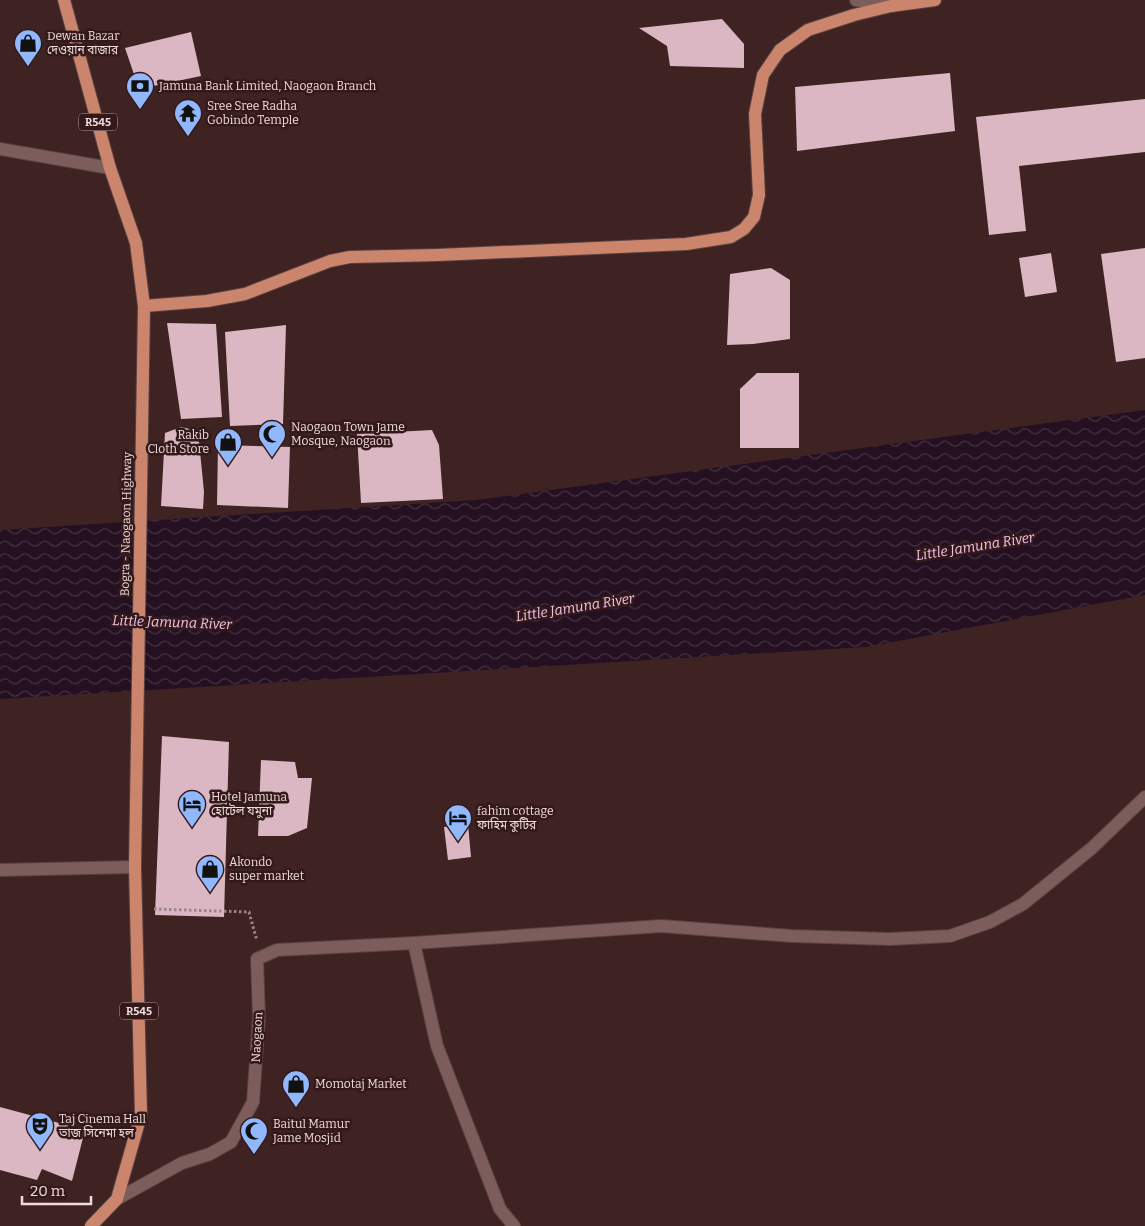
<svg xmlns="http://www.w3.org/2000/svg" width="1145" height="1226" font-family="Bitter,'Noto Sans Bengali',serif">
	<defs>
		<pattern id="water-waves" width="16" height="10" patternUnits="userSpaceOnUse" patternTransform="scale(1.25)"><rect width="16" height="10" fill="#241021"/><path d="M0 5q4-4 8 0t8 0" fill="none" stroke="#443241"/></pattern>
	</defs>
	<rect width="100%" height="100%" fill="#3f2323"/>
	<polygon fill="url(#water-waves)" points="1145,410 1145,595 866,647 0,699 0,530 476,500"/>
	<g fill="#dbb7c3">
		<polygon points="722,19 744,44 744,68 670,66 667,46 639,28"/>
		<polygon points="191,32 201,76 139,89 125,48"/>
		<polygon points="950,73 955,131 797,151 795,87"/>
		<polygon points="1145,99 1145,152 1019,166 1026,231 989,235 976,117"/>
		<polygon points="1145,248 1145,358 1116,362 1101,254"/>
		<polygon points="1051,253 1057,292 1025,297 1019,258"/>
		<polygon points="771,268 790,280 790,339 753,344 727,345 730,274"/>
		<polygon points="167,323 216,324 222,417 181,419"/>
		<polygon points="286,325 283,424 230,426 225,332"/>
		<polygon points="757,373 799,373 799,448 740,448 740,389"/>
		<polygon points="181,427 198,431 204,492 203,509 161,506 165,433"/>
		<polygon points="432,430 439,445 443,499 361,503 357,434"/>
		<polygon points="218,445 290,447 288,508 217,505"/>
		<polygon points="162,736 229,742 224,917 155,915"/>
		<polygon points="261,760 295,762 298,778 312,778 307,828 288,836 258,836"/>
		<polygon points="468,824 471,857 448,860 444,827"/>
		<polygon points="0,1107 85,1130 72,1181 42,1169 37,1180 0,1170"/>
	</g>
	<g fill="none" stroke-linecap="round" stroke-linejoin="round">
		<g stroke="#5a4142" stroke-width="14">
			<g id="minor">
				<polyline points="856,0 891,6"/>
				<polyline points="0,149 110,168"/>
				<polyline points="0,870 135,867"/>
				<polyline points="414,943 437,1046 500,1209 514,1226"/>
				<polyline points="117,1199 182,1163 210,1154 231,1142 253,1102 259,1017 257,959 277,950 414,943 661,926 792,936 890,939 950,936 990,922 1023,904 1092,848 1145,797"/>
			</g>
		</g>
		<g stroke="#5a4142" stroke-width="14">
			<g id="major">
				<polyline points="64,0 110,168 136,243 144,306 135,867 141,1115 117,1199 91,1226"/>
				<polyline points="144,306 207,301 245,294 330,261 350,257 438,255 686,244 731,237 744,229 754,217 759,195 755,114 763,75 780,50 808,30 854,15 891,6 935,0"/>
			</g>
		</g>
		<polyline stroke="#9d8585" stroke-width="3" stroke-dasharray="2.5 2.5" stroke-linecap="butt" points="154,909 249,912 257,941"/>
		<use href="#minor" stroke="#7d5c5c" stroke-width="12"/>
		<use href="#major" stroke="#cb856d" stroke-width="12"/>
	</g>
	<defs>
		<g id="shop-pin" transform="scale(1.4375)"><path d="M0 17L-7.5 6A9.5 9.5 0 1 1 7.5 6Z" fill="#91b8fd" stroke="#34191a"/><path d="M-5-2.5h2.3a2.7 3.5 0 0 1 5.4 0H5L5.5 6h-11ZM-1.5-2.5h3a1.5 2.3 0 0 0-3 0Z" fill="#111"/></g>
		<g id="bank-pin" transform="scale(1.4375)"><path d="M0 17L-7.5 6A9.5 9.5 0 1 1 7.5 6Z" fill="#91b8fd" stroke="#34191a"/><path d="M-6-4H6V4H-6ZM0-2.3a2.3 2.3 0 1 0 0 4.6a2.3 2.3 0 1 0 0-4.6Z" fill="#111"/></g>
		<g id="temple-pin" transform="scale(1.4375)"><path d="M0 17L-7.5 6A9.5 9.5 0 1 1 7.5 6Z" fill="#91b8fd" stroke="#34191a"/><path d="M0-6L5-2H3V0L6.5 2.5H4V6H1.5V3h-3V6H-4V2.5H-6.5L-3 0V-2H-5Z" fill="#111"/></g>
		<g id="mosque-pin" transform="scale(1.4375)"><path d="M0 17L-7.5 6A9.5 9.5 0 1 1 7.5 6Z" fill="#91b8fd" stroke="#34191a"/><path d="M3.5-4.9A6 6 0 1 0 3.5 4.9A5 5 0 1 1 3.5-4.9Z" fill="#111"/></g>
		<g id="hotel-pin" transform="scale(1.4375)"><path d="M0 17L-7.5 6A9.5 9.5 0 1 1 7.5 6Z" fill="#91b8fd" stroke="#34191a"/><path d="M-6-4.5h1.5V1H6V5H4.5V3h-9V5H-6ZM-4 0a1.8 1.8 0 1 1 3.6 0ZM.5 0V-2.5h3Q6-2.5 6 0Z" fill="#111"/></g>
		<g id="theatre-pin" transform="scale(1.4375)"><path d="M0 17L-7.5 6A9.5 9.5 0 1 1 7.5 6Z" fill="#91b8fd" stroke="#34191a"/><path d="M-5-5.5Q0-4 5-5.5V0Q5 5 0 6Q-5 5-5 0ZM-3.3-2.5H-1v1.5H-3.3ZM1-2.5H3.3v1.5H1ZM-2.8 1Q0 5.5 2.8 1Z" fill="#111"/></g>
	</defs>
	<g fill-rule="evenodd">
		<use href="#shop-pin" x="28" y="43"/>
		<use href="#bank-pin" x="140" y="86"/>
		<use href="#temple-pin" x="188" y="113"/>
		<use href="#mosque-pin" x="272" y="434"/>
		<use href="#shop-pin" x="228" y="442"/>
		<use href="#hotel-pin" x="192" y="804"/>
		<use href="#hotel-pin" x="458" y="818"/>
		<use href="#shop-pin" x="210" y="869"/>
		<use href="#shop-pin" x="296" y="1084"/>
		<use href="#theatre-pin" x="40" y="1126"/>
		<use href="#mosque-pin" x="254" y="1131"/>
	</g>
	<g text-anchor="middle" stroke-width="5" stroke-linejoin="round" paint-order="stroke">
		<g fill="#34191a" stroke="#b7a1a1" stroke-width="1">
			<rect x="79" y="113.5" width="38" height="17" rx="4"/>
			<rect x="120" y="1002.5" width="38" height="17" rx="4"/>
		</g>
		<g font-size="11" font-weight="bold" fill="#efdbdb">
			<text x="98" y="126">R545</text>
			<text x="139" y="1015">R545</text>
		</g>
		<g font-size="12" fill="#efdbdb" stroke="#34191a" text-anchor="start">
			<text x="47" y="40">Dewan Bazar<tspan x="47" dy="14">দেওয়ান বাজার</tspan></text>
			<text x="159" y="90">Jamuna Bank Limited, Naogaon Branch</text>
			<text x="207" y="110">Sree Sree Radha<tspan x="207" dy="14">Gobindo Temple</tspan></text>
			<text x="291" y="431">Naogaon Town Jame<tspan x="291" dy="14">Mosque, Naogaon</tspan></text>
			<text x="209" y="439" text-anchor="end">Rakib<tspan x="209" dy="14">Cloth Store</tspan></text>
			<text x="211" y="801">Hotel Jamuna<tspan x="211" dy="14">হোটেল যমুনা</tspan></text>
			<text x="477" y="815">fahim cottage<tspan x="477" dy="14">ফাহিম কুটির</tspan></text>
			<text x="229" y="866">Akondo<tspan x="229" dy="14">super market</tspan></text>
			<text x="315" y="1088">Momotaj Market</text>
			<text x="59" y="1123">Taj Cinema Hall<tspan x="59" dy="14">তাজ সিনেমা হল</tspan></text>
			<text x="273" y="1128">Baitul Mamur<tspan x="273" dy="14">Jame Mosjid</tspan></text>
		</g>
		<g font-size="12" fill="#efdbdb" stroke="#34191a">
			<text transform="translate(126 524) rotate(-89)" y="4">Bogra - Naogaon Highway</text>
			<text transform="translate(257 1037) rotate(-87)" y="4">Naogaon</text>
		</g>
		<g font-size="14" font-style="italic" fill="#f1c2e9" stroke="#34191a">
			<text transform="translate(975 546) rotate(-9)" y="5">Little Jamuna River</text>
			<text transform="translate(575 607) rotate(-9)" y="5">Little Jamuna River</text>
			<text transform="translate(172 622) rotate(2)" y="5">Little Jamuna River</text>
		</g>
	</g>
	<path d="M22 1196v8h69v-8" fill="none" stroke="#efdbdb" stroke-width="2.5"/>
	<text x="30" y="1196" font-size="15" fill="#efdbdb" stroke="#34191a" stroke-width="4" paint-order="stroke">20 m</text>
</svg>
